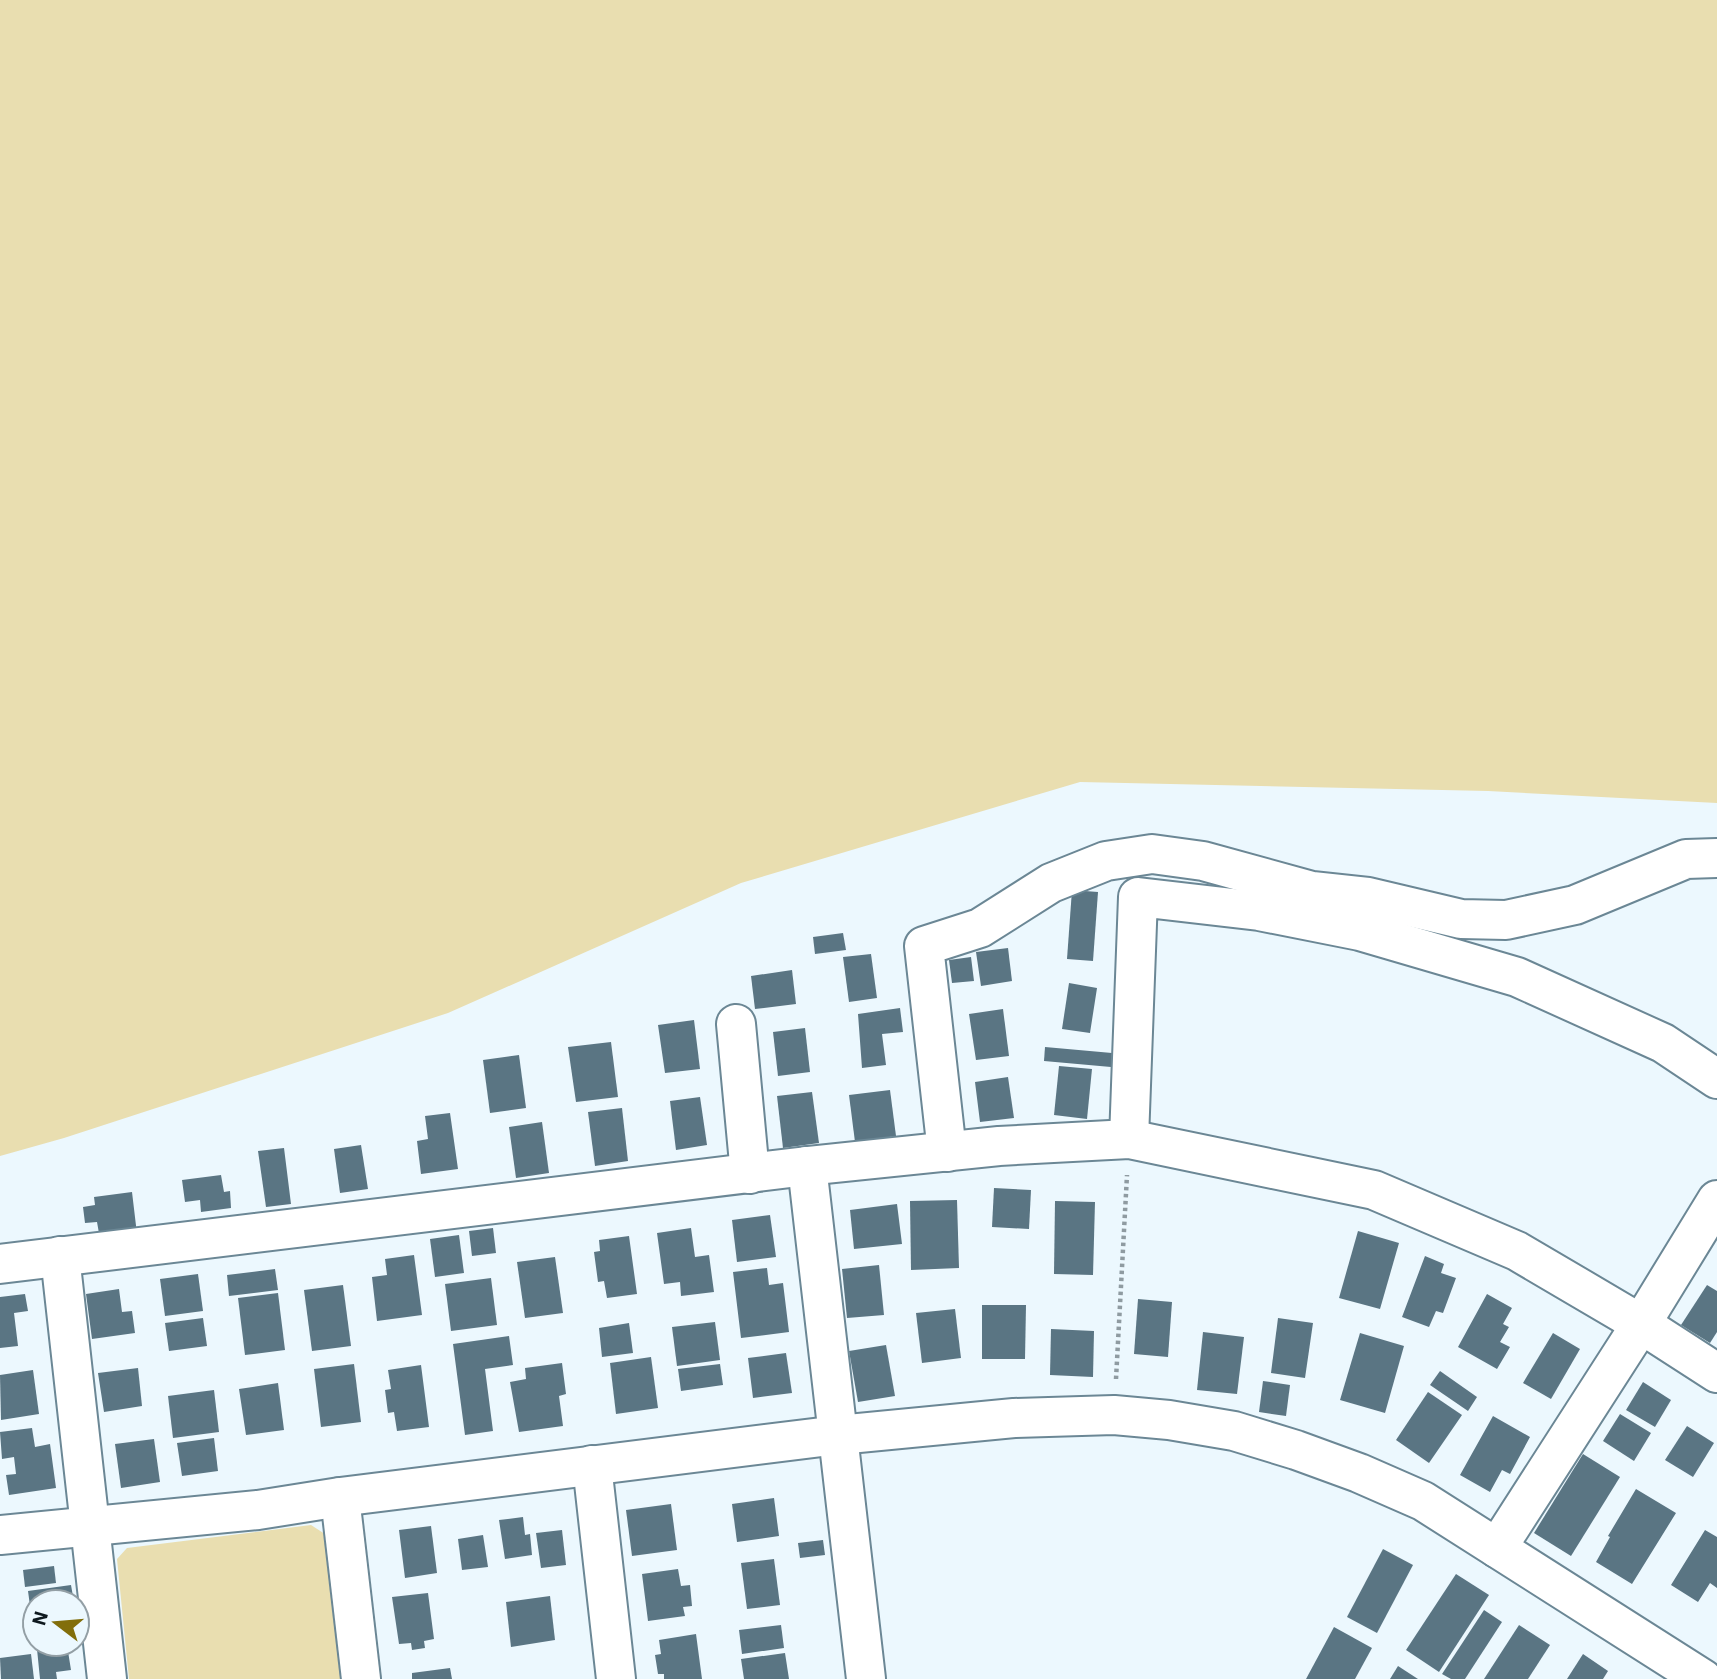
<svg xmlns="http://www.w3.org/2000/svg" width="1717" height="1679" font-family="'IBM Plex Sans',sans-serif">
	<rect width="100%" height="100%" fill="#ecf8fe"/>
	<g fill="#e9deb0">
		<polygon points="0,0 1717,0 1717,803 1488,791 1080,782 741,883 448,1013 64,1138 0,1156"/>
		<polygon points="311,1525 328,1536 343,1679 129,1679 117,1559 127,1548"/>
	</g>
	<g fill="#5a7583">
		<polygon points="1072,890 1098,892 1093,961 1067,959"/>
		<polygon points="843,933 846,950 815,954 813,937"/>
		<polygon points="1008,948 1012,981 981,986 976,952"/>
		<polygon points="871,954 877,998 849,1002 843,957"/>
		<polygon points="971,957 974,981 952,983 949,960"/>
		<polygon points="792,970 796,1004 755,1009 751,976"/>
		<polygon points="1069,983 1097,988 1090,1033 1062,1029"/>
		<polygon points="900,1008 903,1032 882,1034 886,1065 862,1068 858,1014"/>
		<polygon points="1003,1009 1009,1056 976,1060 969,1014"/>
		<polygon points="694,1020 700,1069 665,1073 658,1025"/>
		<polygon points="805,1028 810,1072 778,1076 773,1032"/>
		<polygon points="611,1042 618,1097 576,1102 568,1047"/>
		<polygon points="1045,1047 1112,1053 1111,1067 1044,1061"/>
		<polygon points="519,1055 526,1108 490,1113 483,1060"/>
		<polygon points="1059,1066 1092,1069 1087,1119 1054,1115"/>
		<polygon points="1008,1077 1014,1118 980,1122 975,1082"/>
		<polygon points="890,1090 896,1136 855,1142 849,1095"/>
		<polygon points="812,1092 819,1143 783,1148 777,1096"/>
		<polygon points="700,1097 707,1145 676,1150 670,1101"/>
		<polygon points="622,1108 628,1161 595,1166 588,1112"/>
		<polygon points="450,1113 458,1169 421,1174 417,1141 428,1139 425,1116"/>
		<polygon points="542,1122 549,1173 516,1178 509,1127"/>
		<polygon points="361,1145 368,1189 340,1193 334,1149"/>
		<polygon points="284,1148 291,1204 266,1207 258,1151"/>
		<polygon points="221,1175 224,1192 230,1191 231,1208 201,1212 200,1200 185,1202 182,1180"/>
		<polygon points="994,1188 1031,1190 1029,1229 992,1227"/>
		<polygon points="132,1192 137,1234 100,1239 97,1222 85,1223 83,1207 95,1205 94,1197"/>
		<polygon points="957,1200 959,1268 911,1270 910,1201"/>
		<polygon points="1055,1201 1095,1202 1093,1275 1054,1274"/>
		<polygon points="897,1204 902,1244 854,1249 850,1210"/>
		<polygon points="770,1215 776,1257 737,1262 732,1220"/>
		<polygon points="493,1228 496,1253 472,1256 469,1231"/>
		<polygon points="691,1228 695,1257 709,1255 714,1292 681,1296 680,1282 664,1284 657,1233"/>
		<polygon points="1358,1231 1399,1243 1380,1309 1339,1298"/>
		<polygon points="459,1235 464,1273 435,1277 430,1239"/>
		<polygon points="629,1236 637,1294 607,1298 604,1281 598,1282 594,1252 600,1251 599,1240"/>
		<polygon points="414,1255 422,1315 377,1321 372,1277 387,1275 385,1259"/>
		<polygon points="1425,1256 1444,1264 1441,1273 1456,1278 1443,1313 1436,1311 1429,1327 1402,1317"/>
		<polygon points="555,1257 563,1313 525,1318 517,1262"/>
		<polygon points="879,1265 884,1315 847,1318 842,1269"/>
		<polygon points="767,1268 769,1285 783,1283 789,1332 741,1338 733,1272"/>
		<polygon points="275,1269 278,1290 229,1296 227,1275"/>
		<polygon points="198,1274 203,1311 165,1316 160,1279"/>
		<polygon points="491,1278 497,1325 451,1331 445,1284"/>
		<polygon points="343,1285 351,1346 312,1351 304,1290"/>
		<polygon points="1707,1285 1717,1291 1717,1332 1710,1343 1681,1325"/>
		<polygon points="119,1289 122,1312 132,1311 135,1333 92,1339 86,1294"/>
		<polygon points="278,1293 285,1350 245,1355 238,1298"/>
		<polygon points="25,1294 28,1311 14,1313 18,1346 0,1348 0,1297"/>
		<polygon points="1487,1294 1512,1308 1503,1324 1509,1327 1500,1342 1510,1347 1497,1369 1458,1347"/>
		<polygon points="1138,1299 1172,1302 1168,1357 1134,1354"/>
		<polygon points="982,1305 1026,1305 1025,1359 982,1359"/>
		<polygon points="955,1309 961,1358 922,1363 916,1313"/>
		<polygon points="203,1318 207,1346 169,1351 165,1323"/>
		<polygon points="1278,1318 1313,1323 1305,1378 1271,1373"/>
		<polygon points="715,1322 720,1360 677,1366 672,1327"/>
		<polygon points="629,1323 633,1353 602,1357 599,1328"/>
		<polygon points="1051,1329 1094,1331 1093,1377 1050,1375"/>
		<polygon points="1203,1332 1244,1337 1237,1394 1197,1390"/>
		<polygon points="1360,1333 1404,1346 1385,1413 1340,1400"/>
		<polygon points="1553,1333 1580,1349 1551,1399 1523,1383"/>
		<polygon points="509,1336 513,1365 485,1369 493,1431 465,1435 453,1344"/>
		<polygon points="886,1345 895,1396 858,1402 849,1351"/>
		<polygon points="786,1353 792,1393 753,1398 748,1358"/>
		<polygon points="651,1357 658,1408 616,1414 610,1363"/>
		<polygon points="562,1363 566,1394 559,1396 563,1426 519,1432 510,1382 526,1379 525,1368"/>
		<polygon points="354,1364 361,1422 321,1427 314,1369"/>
		<polygon points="720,1364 723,1385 681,1391 678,1369"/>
		<polygon points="421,1365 429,1427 397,1431 394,1412 388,1413 385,1390 391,1389 388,1370"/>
		<polygon points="138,1368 142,1406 104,1412 98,1373"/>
		<polygon points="33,1370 39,1414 1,1420 0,1375"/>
		<polygon points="1440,1371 1477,1397 1468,1411 1430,1385"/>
		<polygon points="1263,1381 1290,1385 1286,1416 1259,1412"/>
		<polygon points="1643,1382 1671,1400 1655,1427 1626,1410"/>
		<polygon points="278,1383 284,1430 246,1435 239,1389"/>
		<polygon points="214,1390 219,1432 173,1438 168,1396"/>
		<polygon points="1428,1392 1462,1415 1429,1463 1396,1440"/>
		<polygon points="1620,1414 1651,1433 1634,1461 1603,1441"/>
		<polygon points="1493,1416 1530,1437 1510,1474 1502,1470 1490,1492 1460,1475"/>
		<polygon points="1687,1426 1714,1443 1693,1477 1665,1460"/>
		<polygon points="32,1428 35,1447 50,1444 56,1488 9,1495 6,1475 16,1474 14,1457 2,1459 0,1432"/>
		<polygon points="214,1438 218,1471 182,1476 177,1443"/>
		<polygon points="154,1439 160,1482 121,1488 115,1444"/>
		<polygon points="1583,1454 1620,1477 1571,1556 1534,1533"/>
		<polygon points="1636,1489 1676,1513 1632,1584 1596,1562 1610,1537 1608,1536"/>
		<polygon points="774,1498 779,1536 737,1542 732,1504"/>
		<polygon points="671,1504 677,1550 632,1556 626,1510"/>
		<polygon points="523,1517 525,1535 530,1534 532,1555 505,1559 499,1520"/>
		<polygon points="431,1526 437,1573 405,1578 399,1530"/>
		<polygon points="562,1530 566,1565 541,1568 536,1533"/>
		<polygon points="1705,1530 1717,1537 1717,1588 1710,1583 1698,1602 1671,1585"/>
		<polygon points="483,1535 488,1567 462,1570 458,1539"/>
		<polygon points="823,1540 825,1555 800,1558 798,1543"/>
		<polygon points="1383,1549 1413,1565 1377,1633 1347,1617"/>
		<polygon points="774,1559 780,1605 747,1609 741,1563"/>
		<polygon points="54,1566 56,1583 25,1587 23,1570"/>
		<polygon points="678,1569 681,1586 690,1585 692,1606 683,1607 685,1616 648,1621 642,1574"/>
		<polygon points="1456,1574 1489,1595 1439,1672 1406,1650"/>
		<polygon points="71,1585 74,1602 35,1602 33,1628 28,1591"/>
		<polygon points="428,1593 434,1639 424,1641 425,1648 412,1650 411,1643 399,1644 392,1597"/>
		<polygon points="550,1596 555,1640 511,1647 506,1602"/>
		<polygon points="1484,1610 1502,1622 1465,1679 1451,1679 1442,1674"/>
		<polygon points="781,1625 784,1648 742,1654 739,1630"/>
		<polygon points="1519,1625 1550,1645 1528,1679 1484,1679"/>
		<polygon points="1334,1627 1372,1648 1355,1679 1306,1679"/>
		<polygon points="696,1634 702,1679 664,1679 664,1674 658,1674 655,1655 661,1654 659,1640"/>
		<polygon points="67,1645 71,1670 56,1672 57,1679 40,1679 37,1649"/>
		<polygon points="785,1653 789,1679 744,1679 741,1659"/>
		<polygon points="31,1654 34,1679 1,1679 0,1658"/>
		<polygon points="1583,1654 1608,1671 1603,1679 1567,1679"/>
		<polygon points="1398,1666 1418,1679 1390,1679"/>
		<polygon points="450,1668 452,1679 412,1679 412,1673"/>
	</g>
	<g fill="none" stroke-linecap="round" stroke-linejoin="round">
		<g stroke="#6b8795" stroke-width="42">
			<g id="minor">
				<polyline points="736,1024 750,1174"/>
				<polyline points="1129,1139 1138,897 1259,911 1360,931 1517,977 1663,1043 1717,1079"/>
				<polyline points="947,1152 924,946 980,928 1051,883 1106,861 1152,854 1203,861 1312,891 1368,897 1461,919 1506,920 1575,905 1686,859 1717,858"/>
				<polyline points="807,1166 866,1679"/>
				<polyline points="60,1256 107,1679"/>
				<polyline points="0,1264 807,1166 999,1146 1129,1139 1374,1190 1517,1251 1641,1324 1717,1373"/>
				<polyline points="592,1465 616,1679"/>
				<polyline points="340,1497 361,1679"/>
				<polyline points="0,1535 258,1510 340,1497 838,1435 1014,1418 1114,1415 1169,1420 1234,1431 1296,1450 1359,1473 1423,1501 1703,1679"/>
				<polyline points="1497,1548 1641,1324 1717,1200"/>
			</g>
		</g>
		<polyline stroke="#8f9ba1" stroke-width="4.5" stroke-dasharray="3.5 3.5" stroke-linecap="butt" points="1116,1379 1127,1175"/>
		<use href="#minor" stroke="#fff" stroke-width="38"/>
	</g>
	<g transform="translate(56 1623) rotate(286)"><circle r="33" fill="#ecf8fe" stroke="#939fa5" stroke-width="2"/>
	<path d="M0-5L12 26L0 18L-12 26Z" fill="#826e0b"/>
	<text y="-10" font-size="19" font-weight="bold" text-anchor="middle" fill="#0e191f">N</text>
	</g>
</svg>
